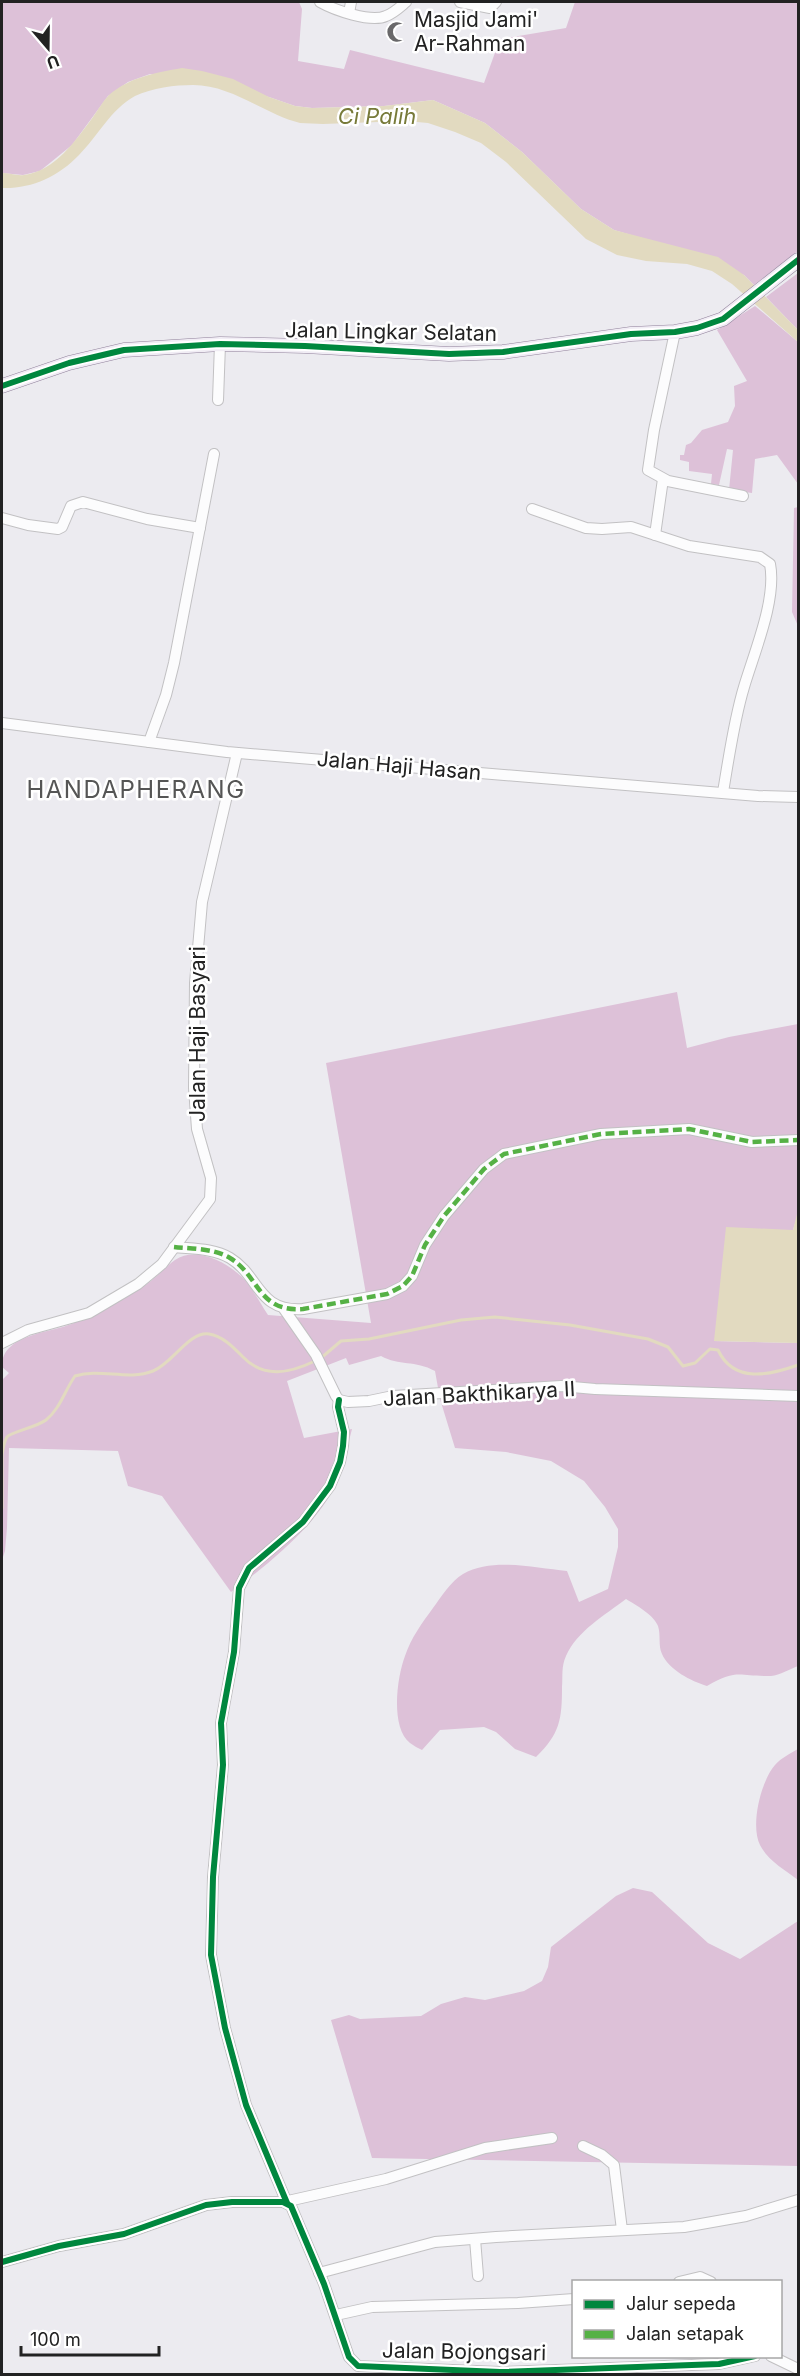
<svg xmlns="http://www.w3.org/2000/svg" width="800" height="2376" font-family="Inter,sans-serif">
	<rect width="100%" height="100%" fill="#ecebf0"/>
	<g fill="#ddc1d8">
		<polygon points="2,2 299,2 302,9 298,61 344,69 350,50 484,83 500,39 566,28 575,2 798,2 798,251 754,285 744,275 665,245 614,230 581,209 522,152 485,123 433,100 384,106 312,108 295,106 269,97 150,74 128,82 108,96 72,145 40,171 23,175 2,173"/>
		<polygon points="798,273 798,330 766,297"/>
		<polygon points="755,306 798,342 798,484 777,455 755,459 752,493 729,490 733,450 727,449 719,485 711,484 712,474 689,471 689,462 680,460 680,455 684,455 686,445 691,443 702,430 728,422 735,406 734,386 747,381 717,330"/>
		<polygon points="798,507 798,626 792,612 794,508"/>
		<path d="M677,992L687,1048L729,1037L798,1024V1214L793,1230L714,1341L798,1343V1666C790,1669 780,1675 771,1676C739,1677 738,1668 707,1686C691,1681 669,1670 662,1654C658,1646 661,1635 658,1626C654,1615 636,1605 626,1599C605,1615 577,1631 566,1656C561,1667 563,1676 562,1687C562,1719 560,1734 536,1757L515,1749L496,1732L484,1727L440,1730L422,1750C418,1748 414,1746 410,1743C390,1727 397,1677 405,1656C411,1638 422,1623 433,1608C441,1597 451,1581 463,1574C493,1557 535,1568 567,1571L579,1602L608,1589L618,1547V1529L605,1507L584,1481L551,1461L506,1452L455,1448L440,1399L435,1371C415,1360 399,1366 381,1356L349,1365L346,1358L287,1381L304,1438L352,1429C347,1448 343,1469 334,1487C317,1525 265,1567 231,1592L162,1496L128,1486L118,1451L9,1448L7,1528L5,1551L2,1560V1380L9,1373L2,1367C1,1334 51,1333 74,1323C100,1312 124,1300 147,1284C157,1277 165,1267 175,1260C196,1246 226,1262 242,1277C252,1287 260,1303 268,1315L371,1323L326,1063Z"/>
		<path d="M798,1749V1880C785,1870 768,1861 760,1845C750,1825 761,1781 775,1765C781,1758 791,1753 798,1749Z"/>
		<polygon points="633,1888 652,1892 708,1943 740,1959 798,1921 798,2166 372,2158 331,2020 349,2015 360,2019 421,2016 441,2004 465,1997 485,2000 524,1991 542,1981 548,1967 551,1947 616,1896"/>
	</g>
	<g fill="#e2dac0">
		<path d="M182,68L202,71L233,79L269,97L295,106L312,108L384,106L433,100L485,123L522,152L581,209L614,230L718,257L744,275L798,330V342L732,284L712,271L687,264L646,261L617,255L586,239L506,162L481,143L455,132L428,123L406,121L323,124L300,123C264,114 232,85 193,85C175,85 152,88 135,96C110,110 98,136 79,155C58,177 31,189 2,188V173C9,173 17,176 24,175C55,171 76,140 93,117C98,110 103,101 109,95C130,77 155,73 182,68Z"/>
		<polygon points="797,1214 798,1343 714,1341 726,1227 793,1230"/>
	</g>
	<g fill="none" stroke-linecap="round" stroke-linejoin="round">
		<g stroke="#e2dac0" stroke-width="3">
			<path d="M321,1358L341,1341L369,1339L461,1320L495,1317L570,1325L648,1339L668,1347L683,1366L695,1363L710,1349L718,1350C734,1384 770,1375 798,1365"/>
			<path d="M2,1455C3,1449 4,1441 7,1437C11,1432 37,1427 46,1420C60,1409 65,1390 75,1376C101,1368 128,1381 153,1371C172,1364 189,1331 209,1334C223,1336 234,1348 243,1357C264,1379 290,1373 315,1361"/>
			<polyline points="2,1456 2,1508"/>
		</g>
		<g stroke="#c2c1c3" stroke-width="12">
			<g id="street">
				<path d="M320,2C334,10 371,23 386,16C394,13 400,7 406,2"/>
				<polyline points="460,2 490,8 496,2"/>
				<polyline points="349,13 351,2"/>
				<polyline points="675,332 654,430 648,470 668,481 743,496"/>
				<polyline points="218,400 220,344"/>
				<path d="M532,509L586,528L602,529L631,527L689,546L760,557L770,564C777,599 754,653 744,687C734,720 729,757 723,792"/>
				<polyline points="2,518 28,525 58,529 62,527 71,506 83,502 147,519 200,528"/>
				<polyline points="655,535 663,479"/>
				<polyline points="2,723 227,752 758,796 798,797"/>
				<polyline points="149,742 166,695 174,663 214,454"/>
				<path d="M174,1247C192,1249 213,1248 230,1258C260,1276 257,1312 303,1309L387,1294L403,1286L412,1276L425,1245L444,1216L484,1169L504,1154L601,1134L689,1129L752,1142L798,1140"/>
				<polyline points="284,1309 316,1355 336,1396 339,1400 348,1402 369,1401 393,1396 561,1386 595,1389 798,1396"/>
				<polyline points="2,1343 28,1330 89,1313 138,1284 162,1264 210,1199 211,1178 197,1129 194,1088 195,983 202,902 237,753"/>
				<polyline points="583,2146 602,2155 614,2165 622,2230"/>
				<polyline points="288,2201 386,2179 485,2148 552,2138"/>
				<polyline points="287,2203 246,2105 225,2028 211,1955 213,1877 223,1765 221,1723 234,1652 239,1588 249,1568 303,1522 330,1486 340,1462 343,1446 344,1432 338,1407 339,1400"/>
				<polyline points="475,2239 478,2276"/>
				<polyline points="2,2262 59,2246 124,2234 206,2205 232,2202 283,2202 291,2206 324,2284 349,2357 358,2366 500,2372 719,2364 755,2356"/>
				<polyline points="319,2273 435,2242 496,2237 684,2227 746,2216 798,2200"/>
				<polyline points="679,2282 700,2277 711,2282"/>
				<polyline points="336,2315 372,2307 518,2303 574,2299"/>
				<polyline points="771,2356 798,2369"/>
			</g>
		</g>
		<g stroke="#91829b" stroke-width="15">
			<polyline id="secondary" points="2,386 69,363 124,350 220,344 305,346 449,354 503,352 631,334 675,332 697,328 723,319 798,260"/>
		</g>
		<use href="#street" stroke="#fcfcfd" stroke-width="10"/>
		<use href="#secondary" stroke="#f1edf5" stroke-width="14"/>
		<path stroke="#55b145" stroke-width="4.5" stroke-dasharray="9 4.5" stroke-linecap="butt" d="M174,1247C192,1249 213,1248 230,1258C260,1276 257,1312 303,1309L387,1294L403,1286L412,1276L425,1245L444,1216L484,1169L504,1154L601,1134L689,1129L752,1142L798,1140"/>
		<g stroke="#fff" stroke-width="10">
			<g id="cycleway">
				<polyline points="2,386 69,363 124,350 220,344 305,346 449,354 503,352 631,334 675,332 697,328 723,319 798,260"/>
				<polyline points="287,2203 246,2105 225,2028 211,1955 213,1877 223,1765 221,1723 234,1652 239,1588 249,1568 303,1522 330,1486 340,1462 343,1446 344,1432 338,1407 339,1400"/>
				<polyline points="2,2262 59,2246 124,2234 206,2205 232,2202 283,2202 291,2206 324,2284 349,2357 358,2366 500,2372 719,2364 755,2356"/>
			</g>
		</g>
		<use href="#cycleway" stroke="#00873e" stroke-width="6"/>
	</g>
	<defs>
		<g id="mosque-bare" transform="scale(1.62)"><path d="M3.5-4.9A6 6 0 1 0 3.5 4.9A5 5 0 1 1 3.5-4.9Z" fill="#69686a" stroke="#fff" stroke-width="2.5" paint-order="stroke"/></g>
	</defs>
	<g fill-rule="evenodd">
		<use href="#mosque-bare" x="397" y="32"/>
	</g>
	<g text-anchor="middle" stroke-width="5" stroke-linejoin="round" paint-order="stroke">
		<g font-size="21" fill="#222" stroke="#fff" text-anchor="start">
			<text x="414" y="27">Masjid Jami'<tspan x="414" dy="24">Ar-Rahman</tspan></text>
		</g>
		<g font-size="21" fill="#222" stroke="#fff">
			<text transform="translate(391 332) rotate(1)" y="7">Jalan Lingkar Selatan</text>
			<text transform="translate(399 766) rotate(5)" y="7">Jalan Haji Hasan</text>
			<text transform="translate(198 1034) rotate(-90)" y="7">Jalan Haji Basyari</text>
			<text transform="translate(479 1394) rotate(-3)" y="7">Jalan Bakthikarya II</text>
			<text transform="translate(464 2352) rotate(1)" y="7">Jalan Bojongsari</text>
		</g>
		<g font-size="22" font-style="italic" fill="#777a39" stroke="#fff">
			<text x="377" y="124">Ci Palih</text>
		</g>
		<g font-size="24" letter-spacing="1.5" fill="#555" stroke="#fff">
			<text x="136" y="798">HANDAPHERANG</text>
		</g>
	</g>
	<rect width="800" height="2376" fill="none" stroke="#222222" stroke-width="6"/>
	<rect x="572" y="2280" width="210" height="78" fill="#ffffff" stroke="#a7a7a7" stroke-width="1.5"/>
	<rect x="584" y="2300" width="30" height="9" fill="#00873e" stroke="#a7a7a7" stroke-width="1.5"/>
	<text x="626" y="2310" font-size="18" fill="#222222">Jalur sepeda</text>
	<rect x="584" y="2330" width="30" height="9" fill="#55b145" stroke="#a7a7a7" stroke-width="1.5"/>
	<text x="626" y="2340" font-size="18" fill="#222222">Jalan setapak</text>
	<g transform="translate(48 48) rotate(160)" stroke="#ffffff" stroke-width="4.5" paint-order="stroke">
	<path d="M0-4.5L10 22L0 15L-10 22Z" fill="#222222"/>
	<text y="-9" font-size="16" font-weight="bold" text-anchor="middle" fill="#222222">U</text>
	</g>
	<path d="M21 2346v9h138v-9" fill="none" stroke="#222222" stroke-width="3"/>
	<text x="30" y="2346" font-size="18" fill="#222222" stroke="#ffffff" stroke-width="4.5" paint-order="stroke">100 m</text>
</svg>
